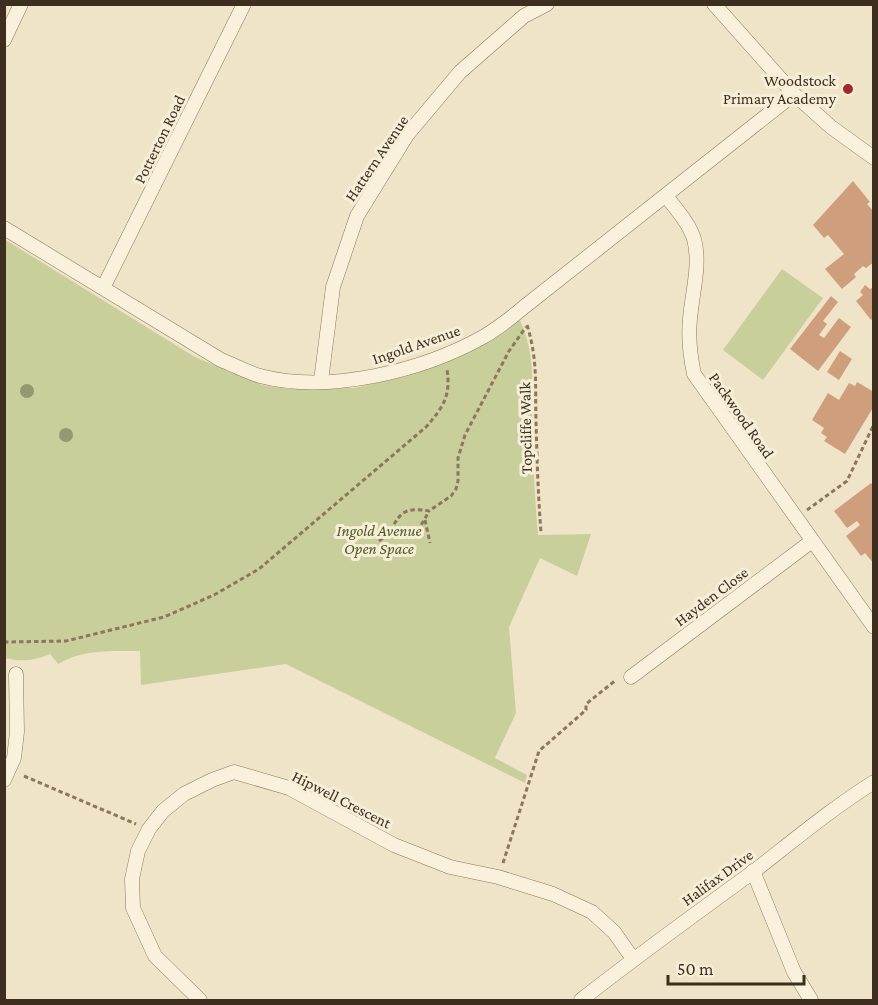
<svg xmlns="http://www.w3.org/2000/svg" width="878" height="1005" font-family="'Crimson Pro',serif">
	<rect width="100%" height="100%" fill="#f0e4c8"/>
	<g fill="#c9cf9b">
		<path d="M4,239L195,357L262,385L289,389L354,388L408,376L486,343L520,320C537,358 531,388 532,429C533,465 535,500 538,535L591,534L577,576L540,558L509,627L516,713L495,758L527,775L525,783L286,664L141,685L140,651C112,651 82,649 58,664L50,654C33,661 22,662 5,658Z"/>
		<polygon points="782,269 823,298 763,380 723,350"/>
	</g>
	<g fill="#cf9f7d">
		<polygon points="853,181 870,202 867,204 874,212 874,262 866,268 863,266 854,274 856,277 842,289 825,269 844,254 828,235 824,238 813,225"/>
		<polygon points="865,285 870,289 874,287 874,318 871,320 856,301 863,295 860,292"/>
		<polygon points="831,296 838,302 823,321 827,324 819,335 824,338 839,318 851,327 818,371 790,349"/>
		<polygon points="840,351 852,359 839,380 827,372"/>
		<polygon points="857,382 874,392 874,406 845,454 824,441 827,437 821,433 824,428 812,420 828,393 839,400 849,383 855,386"/>
		<polygon points="871,483 874,486 874,564 865,553 861,556 846,536 860,525 857,521 847,528 834,511"/>
	</g>
	<g fill="none" stroke-linecap="round" stroke-linejoin="round">
		<g stroke="#8d765c" stroke-width="15">
			<g id="street">
				<polyline points="714,4 794,94 831,127 874,158"/>
				<polyline points="4,40 21,4"/>
				<path d="M666,196C676,209 689,223 694,239C701,264 692,293 690,319C688,338 690,355 694,374L874,627"/>
				<path d="M4,228L221,360C234,365 247,372 260,376C329,394 422,371 483,337C497,329 511,318 524,307L794,94"/>
				<polyline points="103,288 244,4"/>
				<polyline points="321,381 333,287 357,216 407,135 460,72 524,16 547,4"/>
				<polyline points="631,677 812,541"/>
				<polyline points="4,780 14,758 17,732 16,674"/>
				<polyline points="753,871 794,972 811,1000"/>
				<polyline points="200,1000 155,956 133,908 132,879 138,851 149,829 163,811 184,794 212,780 234,772 289,788 394,845 450,867 498,877 553,894 592,912 614,932 633,959"/>
				<path d="M581,1000C637,956 695,914 753,872C793,841 831,809 874,782"/>
			</g>
		</g>
		<g stroke="#8d765c" stroke-width="3" stroke-dasharray="4.5 3" stroke-linecap="butt">
			<path d="M527,325C538,360 535,385 536,421C537,458 538,495 541,532"/>
			<polyline points="807,510 847,481 874,424"/>
			<polyline points="425,520 430,543"/>
			<path d="M388,535C413,540 418,532 429,511"/>
			<path d="M379,541C401,526 392,504 429,511L451,496L456,489L458,481V458L465,435L509,351L526,327"/>
			<path d="M4,642L66,641L164,617L214,595L259,569L426,427C443,407 451,397 447,369"/>
			<polyline points="24,776 136,824"/>
			<polyline points="503,863 539,751 586,710 586,704 616,680"/>
		</g>
		<use href="#street" stroke="#faf1dc" stroke-width="14"/>
	</g>
	<g fill="#96986f">
		<circle cx="27" cy="391" r="7"/>
		<circle cx="66" cy="435" r="7"/>
	</g>
	<circle fill="#9e2a2b" stroke="#f7eed8" stroke-width="2" cx="848" cy="89" r="6"/>
	<g text-anchor="middle" stroke-width="6" stroke-linejoin="round" paint-order="stroke">
		<g font-size="16" fill="#3d2e20" stroke="#f7eed8" text-anchor="end">
			<text x="836" y="86">Woodstock<tspan x="836" dy="18">Primary Academy</tspan></text>
		</g>
		<g font-size="16" fill="#3d2e20" stroke="#f7eed8">
			<text transform="translate(159 139) rotate(-64)" y="6">Potterton Road</text>
			<text transform="translate(376 158) rotate(-56)" y="6">Hattern Avenue</text>
			<text transform="translate(416 344) rotate(-19)" y="6">Ingold Avenue</text>
			<text transform="translate(742 415) rotate(55)" y="6">Packwood Road</text>
			<text transform="translate(525 428) rotate(-91)" y="6">Topcliffe Walk</text>
			<text transform="translate(711 596) rotate(-37)" y="6">Hayden Close</text>
			<text transform="translate(342 799) rotate(27)" y="6">Hipwell Crescent</text>
			<text transform="translate(717 877) rotate(-36)" y="6">Halifax Drive</text>
		</g>
		<g font-size="16" font-style="italic" fill="#4d5a26" stroke="#f7eed8">
			<text x="379" y="536">Ingold Avenue<tspan x="379" dy="18">Open Space</tspan></text>
		</g>
	</g>
	<rect width="878" height="1005" fill="none" stroke="#3d2e20" stroke-width="12"/>
	<path d="M668 975v9h136v-9" fill="none" stroke="#3d2e20" stroke-width="3"/>
	<text x="677" y="975" font-size="18" fill="#3d2e20" stroke="#f7eed8" stroke-width="4.5" paint-order="stroke">50 m</text>
</svg>
